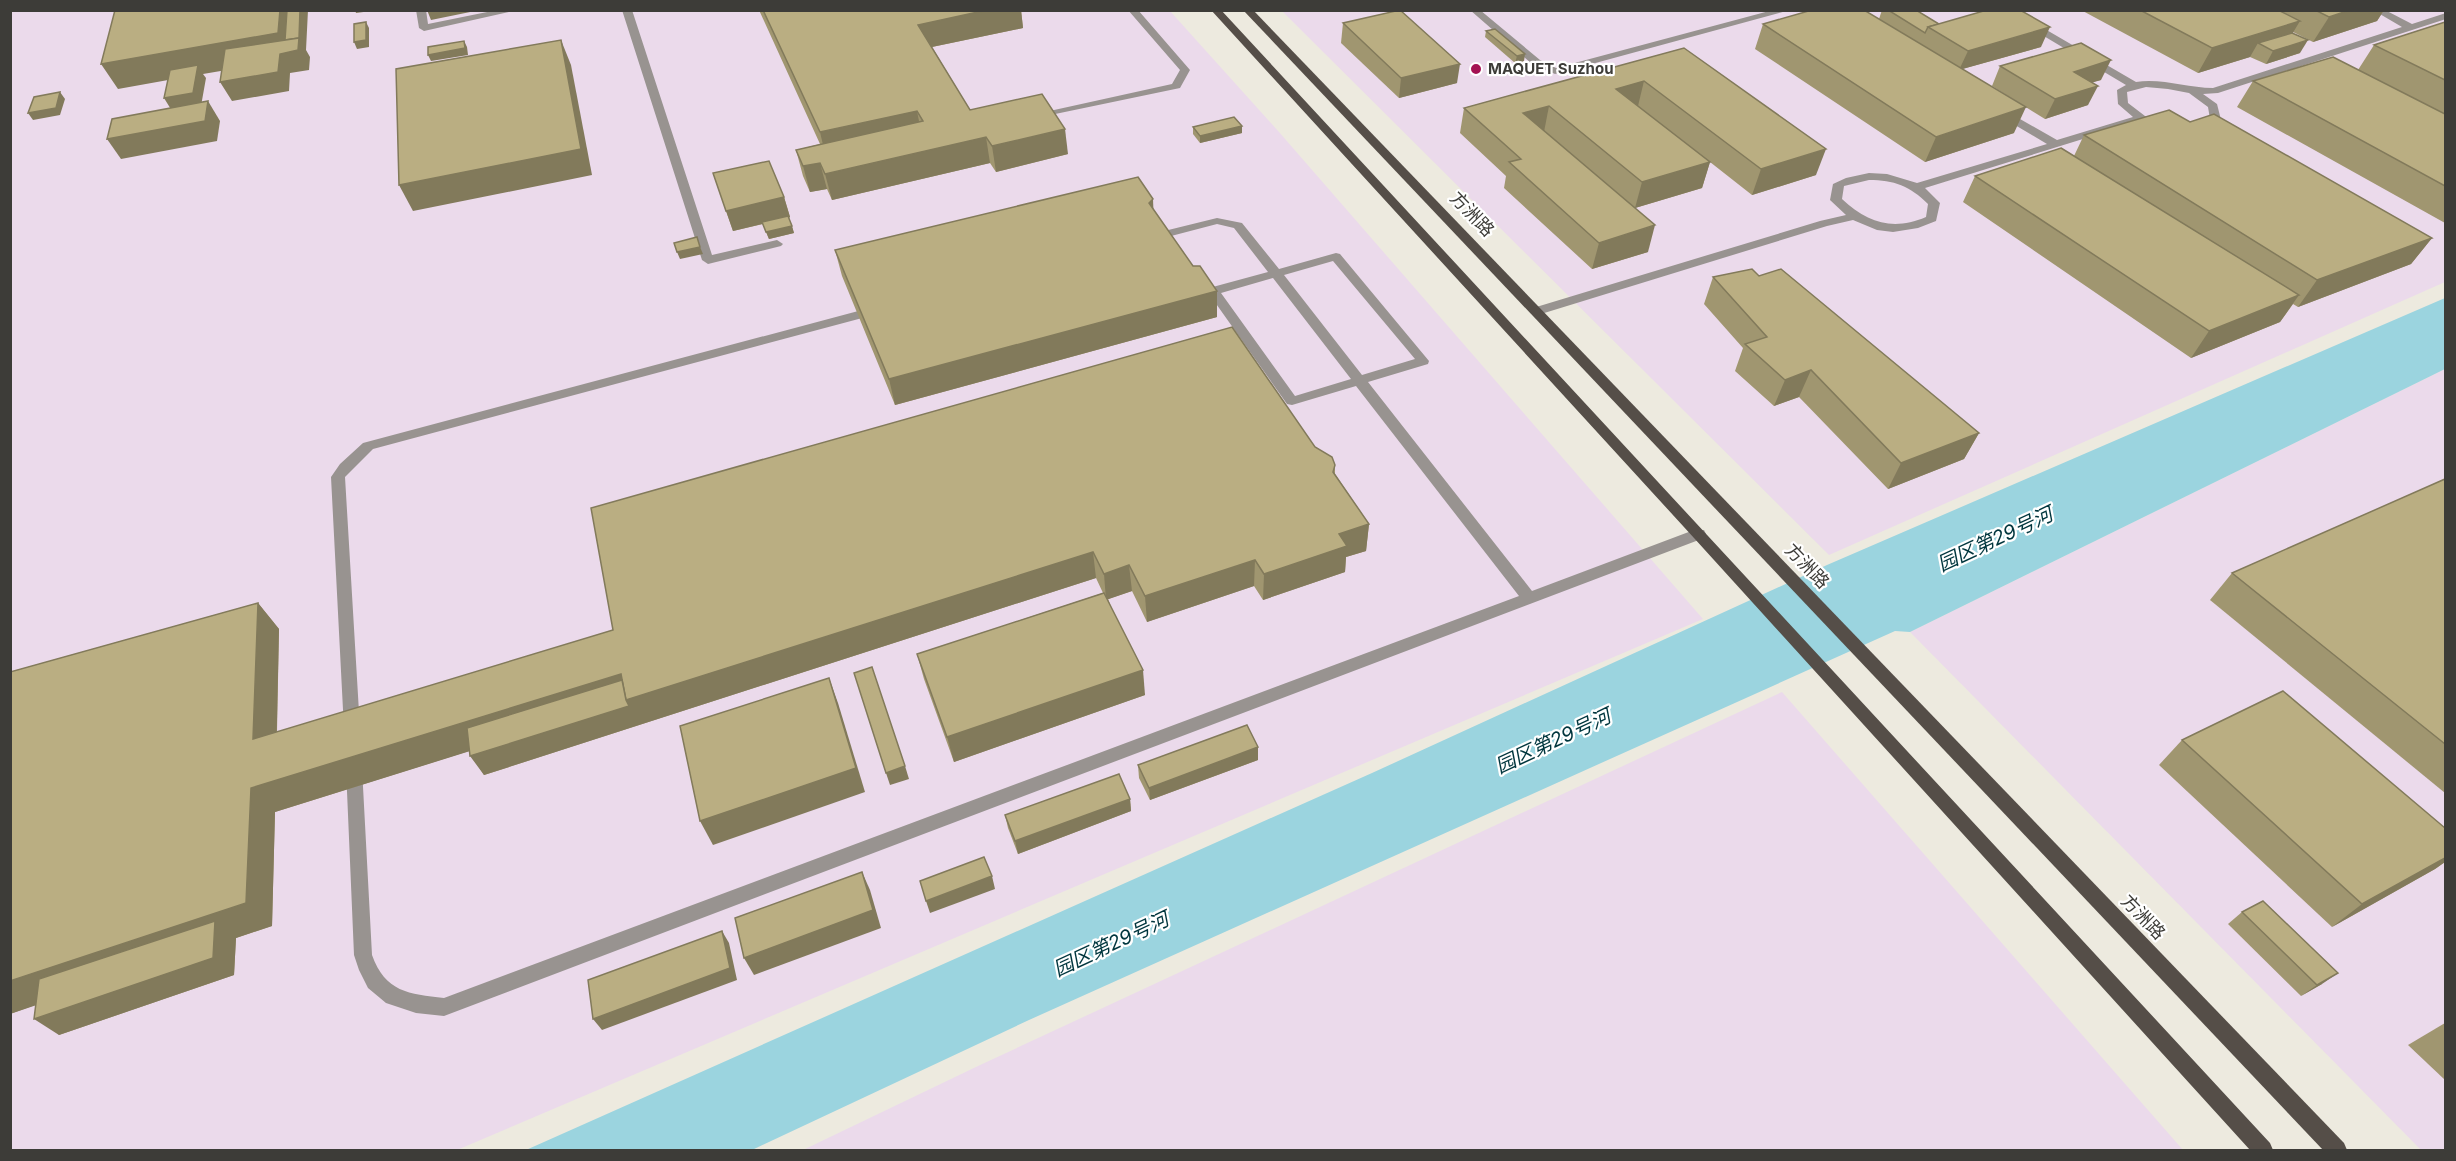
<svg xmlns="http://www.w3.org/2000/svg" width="2456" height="1161" font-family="Inter,'Noto Sans SC',sans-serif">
	<rect width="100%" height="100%" fill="#edeadf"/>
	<g fill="#ebdaeb">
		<polygon points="10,11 1170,11 1279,132 1703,619 457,1150 11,1150"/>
		<polygon points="1282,11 2445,11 2445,282 1829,555"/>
		<polygon points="2445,369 2445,1150 2421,1150 1910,632"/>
		<polygon points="1782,692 2183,1150 803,1150 978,1066"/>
	</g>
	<polygon fill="#9bd4df" points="2445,298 2445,369 1910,632 1895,631 1029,1020 752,1150 526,1150 1372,773 1827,565"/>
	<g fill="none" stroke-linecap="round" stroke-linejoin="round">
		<g fill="#989390" fill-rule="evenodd">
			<polygon points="416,10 426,10 428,24 497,10 518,10 424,31 419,28"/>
			<polygon points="622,10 632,10 712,255 777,240 783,244 781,246 708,264 702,260"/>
			<polygon points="1128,10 1138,10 1190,70 1180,88 1036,118 1036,114 1172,84 1180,70"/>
			<polygon points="1470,10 1480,10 1540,60 1556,68 1773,10 1790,10 1555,74 1532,64"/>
			<path d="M2000,10H2012L2136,82C2162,78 2187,88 2213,88L2402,27L2373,10H2385L2412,24L2446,13V19L2218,93L2203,94L2217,104L2221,120L2204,129L2199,126L2210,119L2208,107L2189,93L2168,89L2146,87L2127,92L2128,103L2145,116L2164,122V126L2141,121L1925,188L1940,203L1936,221L1918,228L1893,232L1877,230L1853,220L1827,226L1541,314H1533L1531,311L1533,308L1820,221L1846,215L1830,200L1833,184L1846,178L1869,173L1887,174L1917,183L2047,144L1998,115V111H2006L2057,140L2133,117L2118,104L2117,90L2126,85ZM1869,180C1894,180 1910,186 1928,204L1926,217C1893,231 1868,223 1842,199L1844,186Z"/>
			<path d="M1217,218L1242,223L1279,269L1336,253L1340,254L1429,361L1428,364L1368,382L1532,591L1694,530H1704L1706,534L1704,538L444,1016L416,1013L386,1003L368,988L359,970L354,955L346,768L348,763L354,761L360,763L362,768L372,955C385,992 409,994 444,998L1519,596L1356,386L1292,405L1287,404L1207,291L1209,288L1268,272L1234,228L1217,224L1152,241L1146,237L1148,235ZM1333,261L1415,359L1362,375L1284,275ZM1273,278L1351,379L1295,396L1221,293Z"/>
			<polygon points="877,306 883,310 881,313 373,449 345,477 360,729 358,734 352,736 346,734 344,729 331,477 340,464 363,443"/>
		</g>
		<g fill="#554e48" fill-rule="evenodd">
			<polygon points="1211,10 1221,10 2270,1143 2273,1150 2250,1150 1694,538"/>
			<polygon points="1243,10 1253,10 2344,1143 2347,1150 2323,1150"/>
		</g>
	</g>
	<g fill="#a09670">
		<polygon points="759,10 1021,10 1023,28 932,47 970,110 1068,154 996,172 990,163 832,200 827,189 810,192 803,176 796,150 820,144"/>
		<polygon points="1882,10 1916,10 1939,24 2041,47 1962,69 2014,133 1925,162 1755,49 1763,24 1879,19"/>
		<polygon points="2081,10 2384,10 2377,21 2313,42 2293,32 2292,33 2300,53 2266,64 2250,57 2198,73"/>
		<polygon points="2445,22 2445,223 2237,107 2253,81 2358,70 2374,45"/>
		<polygon points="1343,23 1457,83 1399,98 1341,43"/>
		<polygon points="1486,31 1524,61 1515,63 1485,37"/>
		<polygon points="1684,48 1816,175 1752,195 1710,162 1702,188 1635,208 1648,252 1592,269 1504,188 1506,176 1460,133 1464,108"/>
		<polygon points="2000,66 2101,80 2092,82 2088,105 2045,119 1992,86"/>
		<polygon points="2190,122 2432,238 2411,264 2298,307 2293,304 2280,322 2191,358 1963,202 1975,176 2074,156 2084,135"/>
		<polygon points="1242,126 1242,133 1200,143 1193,134 1193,127"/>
		<polygon points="713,173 784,197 790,217 789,218 794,233 769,239 763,224 733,231"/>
		<polygon points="1153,199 1153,209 1193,266 1217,291 1217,317 895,405 842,276 835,250"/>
		<polygon points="1759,276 1979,433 1964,459 1888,489 1799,397 1774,406 1735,371 1743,348 1704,304 1713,277"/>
		<polygon points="1315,447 1335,465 1335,474 1369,524 1366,551 1346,557 1345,572 1263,600 1254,586 1147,622 1132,591 1108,599 1145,695 954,762 924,679 917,654 1103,593 1096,578 484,775 469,751 275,812 272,926 236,938 234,975 59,1035 35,1005 10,1014 10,672 258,603 279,629 277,732"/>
		<polygon points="2445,479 2445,793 2210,600 2232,573"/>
		<polygon points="2182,740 2445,828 2445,862 2435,869 2332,927 2159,765"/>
		<polygon points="1258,760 1150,800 1139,778 1138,765"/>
		<polygon points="1130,799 1131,811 1018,854 1008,828 1005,815"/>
		<polygon points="2242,912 2322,984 2301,996 2228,924"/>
		<polygon points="2445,1023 2445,1080 2408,1045"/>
	</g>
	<g fill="#827a5b">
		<polygon points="280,10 308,10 306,50 310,57 309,70 290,73 289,91 232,101 220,82 279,61 203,74 206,78 201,106 172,111 164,98 196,75 118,89 101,64"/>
		<polygon points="355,10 371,10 371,11 356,13"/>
		<polygon points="427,10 480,10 431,20"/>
		<polygon points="987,10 1021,10 1023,28 922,49 918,25"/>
		<polygon points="2350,10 2384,10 2377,21 2313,42 2329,17"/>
		<polygon points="2300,21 2285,46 2258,43 2250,57 2198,73 2212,48"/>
		<polygon points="366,22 369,28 369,47 357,49 354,42"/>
		<polygon points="2050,27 2041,47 1959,70 1968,51"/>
		<polygon points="561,40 571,65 592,175 413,211 399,185"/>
		<polygon points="2308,40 2300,53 2266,64 2273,51"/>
		<polygon points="464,41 467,47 468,55 431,61 428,55"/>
		<polygon points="1525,54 1524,61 1515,63 1517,56"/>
		<polygon points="2111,60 2101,80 2064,91 2074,72"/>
		<polygon points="1460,64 1457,83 1399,98 1401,78"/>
		<polygon points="1644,81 1638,106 1616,89"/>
		<polygon points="2098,86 2088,105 2045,119 2055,99"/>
		<polygon points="60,92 65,99 60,115 33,120 28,113"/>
		<polygon points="208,101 220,121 217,141 121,159 107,139"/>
		<polygon points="1549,106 1544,132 1523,113"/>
		<polygon points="2026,107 2014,133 1925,162 1936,137"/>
		<polygon points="917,111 922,136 826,158 820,132"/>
		<polygon points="1242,126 1242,133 1200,143 1200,136"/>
		<polygon points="1065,129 1068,154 996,172 992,146"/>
		<polygon points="986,137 990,163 832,200 825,174"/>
		<polygon points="1826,149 1816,175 1752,195 1761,169"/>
		<polygon points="1710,162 1702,188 1635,208 1642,182"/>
		<polygon points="820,163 827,189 810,192 803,166"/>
		<polygon points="784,197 790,217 733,231 726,211"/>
		<polygon points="1153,199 1154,225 1149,203"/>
		<polygon points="1655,225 1648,252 1592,269 1599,243"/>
		<polygon points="792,226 794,233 769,239 766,232"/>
		<polygon points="2432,238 2411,264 2298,307 2317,280"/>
		<polygon points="700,247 703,254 680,259 677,252"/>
		<polygon points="1217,291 1217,317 895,405 889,379"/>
		<polygon points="2299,295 2280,322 2191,358 2209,331"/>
		<polygon points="1811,370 1799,397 1774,406 1785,380"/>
		<polygon points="1979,433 1964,459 1888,489 1901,463"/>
		<polygon points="1369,524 1366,551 1346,557 1345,572 1263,600 1264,574 1339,534"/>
		<polygon points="1093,552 1096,578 484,775 470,756 627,702 275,812 272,926 236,938 234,975 59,1035 34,1019 214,945 10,1014 10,981 251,788 621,674"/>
		<polygon points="1255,560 1254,586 1147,622 1145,596"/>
		<polygon points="1129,565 1132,591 1106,600 1104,574"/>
		<polygon points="258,603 279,629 276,764 253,739"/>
		<polygon points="1143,670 1145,695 954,762 947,737"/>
		<polygon points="829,678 838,703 865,792 713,845 700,821"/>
		<polygon points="1258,747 1258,760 1150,800 1149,788"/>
		<polygon points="905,766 909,779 890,785 886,773"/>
		<polygon points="1130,799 1131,811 1018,854 1015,841"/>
		<polygon points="2445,858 2445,862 2435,869 2332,927 2362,904"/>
		<polygon points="862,872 870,890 881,928 754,975 744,958"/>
		<polygon points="992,876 995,889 930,913 926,901"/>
		<polygon points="722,931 729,943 737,980 602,1030 593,1019"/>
		<polygon points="2338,973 2322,984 2301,996 2317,985"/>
	</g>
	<g fill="#baae82" stroke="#827a5b" stroke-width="1.5">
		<polygon points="115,10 280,10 278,33 101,64"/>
		<polygon points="287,10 300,10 299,38 285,40"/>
		<polygon points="763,10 987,10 918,25 970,110 1042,94 1065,129 992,146 986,137 825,174 820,163 803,166 796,150 923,121 917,111 820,132"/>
		<polygon points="1400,10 1460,64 1401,78 1343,23"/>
		<polygon points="1812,10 1864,10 2026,107 1936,137 1763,24"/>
		<polygon points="1888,10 1916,10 1939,24 1928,27 1925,33"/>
		<polygon points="1987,10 2020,10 2050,27 1968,51 1928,27"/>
		<polygon points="2140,10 2278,10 2300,21 2212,48"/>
		<polygon points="2315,10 2350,10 2329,17"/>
		<polygon points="366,22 366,40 354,42 354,24"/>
		<polygon points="2445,22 2445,80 2374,45"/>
		<polygon points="1495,29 1525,54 1517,56 1486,31"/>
		<polygon points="2292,33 2308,40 2273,51 2258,43"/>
		<polygon points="299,38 298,50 280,54 278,72 220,82 225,49"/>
		<polygon points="561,40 581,149 399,185 396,69"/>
		<polygon points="464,41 465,48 428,55 428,47"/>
		<polygon points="2081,43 2111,60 2074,72 2098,86 2055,99 2000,66"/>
		<polygon points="1684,48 1826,149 1761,169 1644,81 1616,89 1710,162 1642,182 1549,106 1523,113 1655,225 1599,243 1509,162 1521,159 1464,108"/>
		<polygon points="2333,57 2445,114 2445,186 2253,81"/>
		<polygon points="198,65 193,93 164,98 170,70"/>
		<polygon points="60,92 56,108 28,113 34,97"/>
		<polygon points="208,101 205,121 107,139 112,119"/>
		<polygon points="2169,110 2190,122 2214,114 2432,238 2317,280 2084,135"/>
		<polygon points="1234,117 1242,126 1200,136 1193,127"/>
		<polygon points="2061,148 2299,295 2209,331 1975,176"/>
		<polygon points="769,161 784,197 726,211 713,173"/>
		<polygon points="1138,177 1153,199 1149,203 1193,266 1200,266 1217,291 889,379 835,250"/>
		<polygon points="788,216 792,226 766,232 762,222"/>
		<polygon points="697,237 700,247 677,252 674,243"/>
		<polygon points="1752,269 1759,276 1781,269 1979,433 1901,463 1811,370 1785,380 1745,344 1767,337 1713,277"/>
		<polygon points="1232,327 1315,447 1332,457 1335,465 1333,472 1369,524 1339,534 1347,546 1264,574 1255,560 1145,596 1129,565 1104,574 1093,552 626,700 621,674 251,788 246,903 10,981 10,672 258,603 253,739 613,630 591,508"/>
		<polygon points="2445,479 2445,744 2232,573"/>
		<polygon points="1104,593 1143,670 947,737 917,654"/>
		<polygon points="872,667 905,766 886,773 854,673"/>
		<polygon points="829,678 856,768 700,821 680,726"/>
		<polygon points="622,680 626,700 629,706 470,756 467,728"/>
		<polygon points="2283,691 2445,828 2445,858 2362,904 2182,740"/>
		<polygon points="1247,725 1258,747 1149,788 1138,765"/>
		<polygon points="1119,774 1130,799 1015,841 1005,815"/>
		<polygon points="984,857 992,876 926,901 920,881"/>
		<polygon points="862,872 873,910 744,958 735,918"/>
		<polygon points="2263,901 2338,973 2317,985 2242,912"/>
		<polygon points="215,921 213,958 34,1019 39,979"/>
		<polygon points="722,931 730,968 593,1019 588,980"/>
	</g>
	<circle fill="#a41253" stroke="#fff" stroke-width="2" cx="1476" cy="69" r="6"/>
	<g text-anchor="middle" stroke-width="4.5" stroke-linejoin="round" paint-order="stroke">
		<g font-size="15" font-weight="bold" fill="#3d3c38" stroke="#fff" text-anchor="start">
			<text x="1488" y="74">MAQUET Suzhou</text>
		</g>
		<g font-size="18" fill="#3d3c38" stroke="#fff">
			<text transform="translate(1472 214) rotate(46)" y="6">方洲路</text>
			<text transform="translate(1807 566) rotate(46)" y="6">方洲路</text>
			<text transform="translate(2143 917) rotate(46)" y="6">方洲路</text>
		</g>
		<g font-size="20" font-style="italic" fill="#00363e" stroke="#fff">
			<text transform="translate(1995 539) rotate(-25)" y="7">园区第29号河</text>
			<text transform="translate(1553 741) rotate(-25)" y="7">园区第29号河</text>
			<text transform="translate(1111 944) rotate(-25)" y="7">园区第29号河</text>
		</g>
	</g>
	<rect width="2456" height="1161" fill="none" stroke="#3d3c38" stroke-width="24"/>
</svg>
